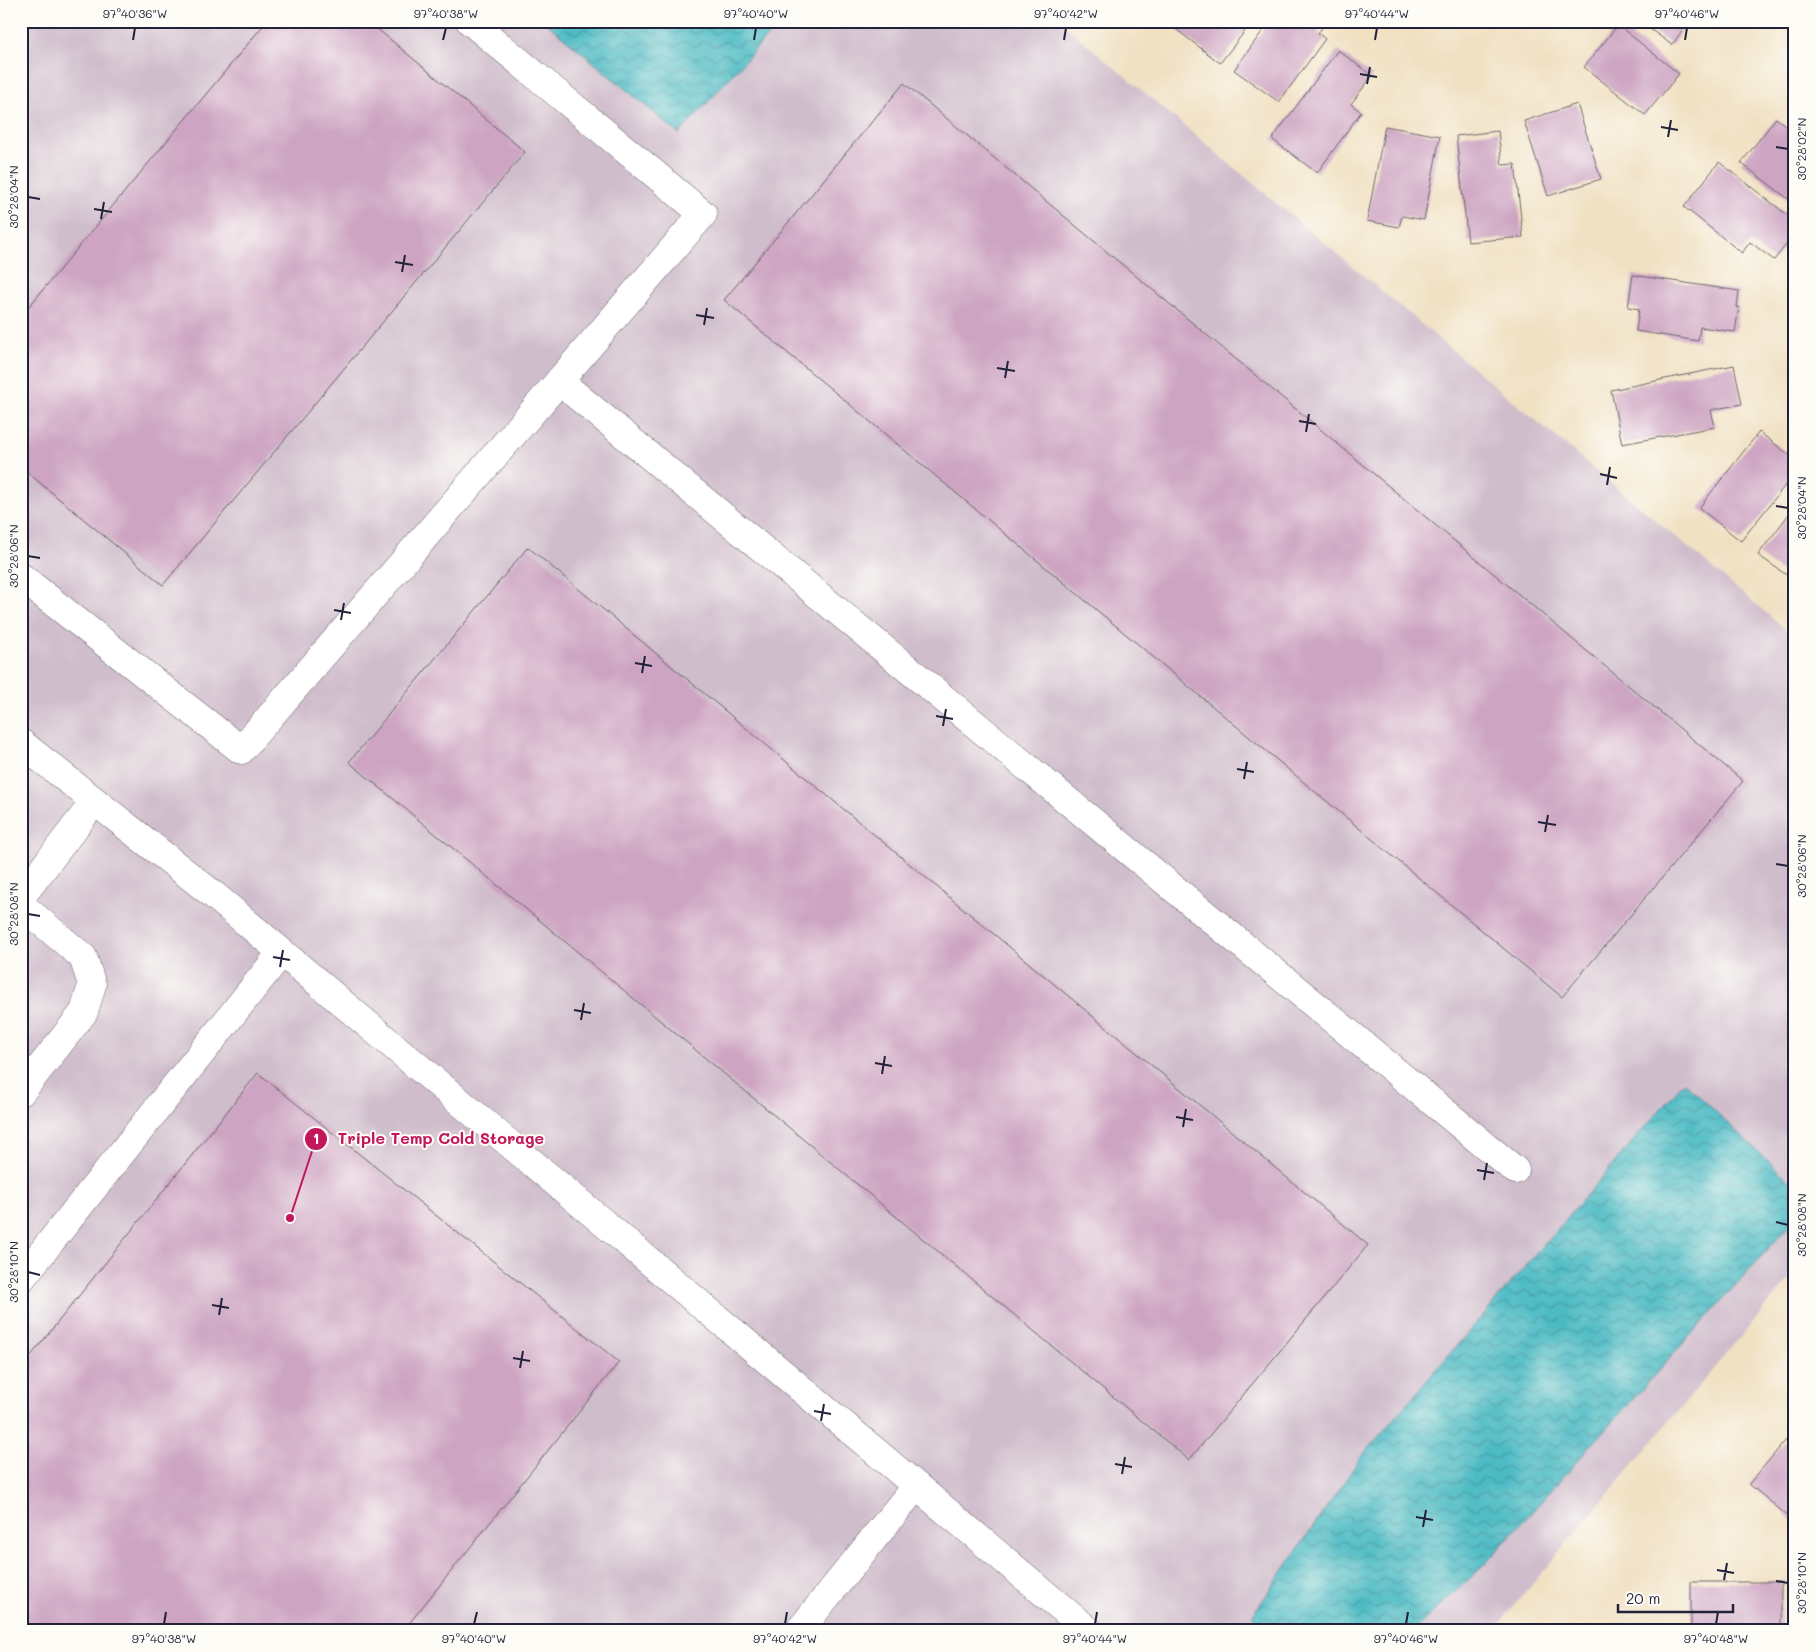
<svg xmlns="http://www.w3.org/2000/svg" width="1816" height="1652" font-family="Mali,sans-serif">
	<defs>
		<pattern id="water-waves" width="16" height="10" patternUnits="userSpaceOnUse" patternTransform="scale(1.25)"><rect width="16" height="10" fill="#4dbbc4"/><path d="M0 5q4-4 8 0t8 0" fill="none" stroke="#4098a0"/></pattern>
	</defs>
	<rect width="100%" height="100%" fill="#fdfcf7"/>
	<filter id="ink" filterUnits="userSpaceOnUse"><feTurbulence type="fractalNoise" baseFrequency=".02" numOctaves="2"/><feDisplacementMap in="SourceGraphic" scale="10" xChannelSelector="R" yChannelSelector="G"/><feConvolveMatrix kernelMatrix="1 2 1 2 8 2 1 2 1" color-interpolation-filters="sRGB"/></filter>
	<filter id="wash" filterUnits="userSpaceOnUse"><feTurbulence type="fractalNoise" baseFrequency=".0096" numOctaves="4" result="noise"/><feDisplacementMap in="SourceGraphic" scale="20" xChannelSelector="R" yChannelSelector="G"/><feGaussianBlur stdDeviation="1.12" result="paint"/><feColorMatrix in="noise" values="0 0 0 0 0 0 0 0 0 0 0 0 0 0 0 0 0 1.4 0 .05"/><feComposite in="paint" operator="in"/></filter>
	<g filter="url(#wash)">
		<rect width="100%" height="100%" fill="#f1e1c3"/>
		<polygon fill="#d0bdcc" points="21,21 1059,21 1795,637 1795,1272 1493,1631 21,1631"/>
		<g fill="url(#water-waves)" stroke="#386e80">
			<polygon points="544,21 781,21 679,134"/>
			<polygon points="1684,1082 1795,1186 1795,1219 1484,1565 1413,1631 1270,1631 1252,1616 1361,1457"/>
		</g>
		<g id="blocks">
			<g fill="#cda4c2">
				<polygon points="267,21 368,21 525,152 163,585 21,467 21,316"/>
				<polygon points="1170,21 1253,21 1220,63 1168,23"/>
				<polygon points="1270,21 1327,21 1318,33 1325,39 1279,102 1234,70"/>
				<polygon points="1639,21 1689,21 1672,45"/>
				<polygon points="1618,25 1679,74 1645,115 1584,67"/>
				<polygon points="1338,50 1372,76 1351,104 1361,112 1317,173 1272,139"/>
				<polygon points="904,83 1743,781 1562,997 724,300"/>
				<polygon points="1577,104 1601,179 1548,196 1524,121"/>
				<polygon points="1776,118 1795,133 1795,204 1741,163"/>
				<polygon points="1385,126 1440,136 1424,220 1402,216 1399,227 1367,221"/>
				<polygon points="1498,131 1502,165 1515,164 1523,237 1468,242 1456,136"/>
				<polygon points="1719,162 1795,221 1795,234 1774,260 1750,242 1742,253 1684,207"/>
				<polygon points="1633,275 1739,291 1737,307 1739,307 1735,332 1700,327 1698,341 1636,331 1639,309 1628,307"/>
				<polygon points="1734,365 1742,404 1711,410 1715,427 1622,444 1611,390"/>
				<polygon points="1759,432 1795,459 1795,473 1741,541 1699,508"/>
				<polygon points="1795,506 1795,581 1758,555"/>
				<polygon points="528,547 1368,1245 1189,1460 349,762"/>
				<polygon points="258,1073 619,1362 403,1631 21,1631 21,1368"/>
				<polygon points="1786,1440 1795,1448 1795,1522 1749,1484"/>
				<rect x="1691" y="1582" width="90" height="49"/>
			</g>
		</g>
	</g>
	<g filter="url(#ink)">
		<use href="#blocks" fill-opacity="0" stroke="#6a656b" stroke-width="1"/>
		<g fill="none" stroke-linecap="round" stroke-linejoin="round">
			<g stroke="#6a656b" stroke-width="29">
				<g id="minor">
					<polyline points="559,381 1515,1170"/>
					<polyline points="21,577 241,750 703,214 470,21"/>
					<polyline points="21,743 215,896 1089,1631"/>
					<polyline points="21,897 95,801"/>
					<polyline points="21,905 83,957 92,985 84,1012 21,1092"/>
					<polyline points="21,1279 282,952"/>
					<polyline points="799,1631 916,1486"/>
				</g>
			</g>
			<use href="#minor" stroke="#fff" stroke-width="28"/>
		</g>
	</g>
	<path fill="none" stroke="#22223b" stroke-width="2" d="M133,40L135,28M443,40L446,28M754,40L756,28M1064,40L1066,28M1375,40L1377,28M1685,40L1687,28M1360,74L1377,77M1367,84L1370,67M1661,127L1678,130M1668,137L1671,120M1776,147L1788,149M28,197L40,199M94,209L112,212M101,219L104,202M395,262L413,265M402,272L405,255M696,315L714,318M704,325L707,308M997,368L1015,371M1005,378L1008,361M1299,421L1316,424M1306,432L1309,414M1600,474L1617,478M1607,485L1610,467M1776,506L1788,508M28,556L40,558M334,610L351,613M341,620L344,603M635,663L652,666M642,673L645,656M936,716L953,719M943,726L946,709M1237,769L1254,772M1244,779L1247,762M1538,822L1556,825M1545,832L1548,815M1776,864L1788,866M28,914L40,916M273,957L290,960M280,967L283,950M574,1010L591,1013M581,1020L584,1003M875,1063L892,1066M882,1074L885,1056M1176,1117L1193,1120M1183,1127L1186,1109M1477,1170L1494,1173M1484,1180L1487,1163M1776,1222L1788,1225M28,1272L40,1275M212,1305L229,1308M219,1315L222,1298M513,1358L530,1361M520,1368L523,1351M814,1411L831,1414M821,1421L824,1404M1115,1464L1132,1467M1122,1474L1125,1457M1416,1517L1433,1520M1423,1527L1426,1510M1717,1570L1734,1573M1724,1580L1727,1563M1776,1581L1788,1583M164,1624L166,1612M474,1624L477,1612M785,1624L787,1612M1095,1624L1097,1612M1406,1624L1408,1612M1716,1624L1718,1612"/>
	<path fill="none" stroke="#c2185b" stroke-width="2" d="M290 1218L316 1139"/>
	<g fill="#c2185b" stroke="#fdfcf7" stroke-width="2">
		<circle cx="290" cy="1218" r="5"/>
		<circle cx="316" cy="1139" r="12"/>
	</g>
	<g font-size="15" text-anchor="middle" font-weight="bold" fill="#fff">
		<text x="316" y="1144">1</text>
	</g>
	<g font-size="16" text-anchor="middle" font-weight="bold" fill="#c2185b" stroke="#fdfcf7" stroke-width="4" stroke-linejoin="round" paint-order="stroke">
		<text x="441" y="1144">Triple Temp Cold Storage</text>
	</g>
	<rect width="1816" height="1652" fill="none" stroke="#fdfcf7" stroke-width="55"/>
	<path d="M1618 1604v8h115v-8" fill="none" stroke="#22223b" stroke-width="2.5"/>
	<text x="1626" y="1604" font-size="15" fill="#22223b" stroke="#fdfcf7" stroke-width="4" paint-order="stroke">20 m</text>
	<rect x="28" y="28" width="1760" height="1596" fill="none" stroke="#22223b" stroke-width="2"/>
	<g font-size="12" text-anchor="middle" fill="#22223b">
		<text x="135" y="18">97°40'36"W</text>
		<text x="446" y="18">97°40'38"W</text>
		<text x="756" y="18">97°40'40"W</text>
		<text x="1066" y="18">97°40'42"W</text>
		<text x="1377" y="18">97°40'44"W</text>
		<text x="1687" y="18">97°40'46"W</text>
		<text transform="translate(1802 149) rotate(-90)" y="4">30°28'02"N</text>
		<text transform="translate(14 197) rotate(-90)" y="4">30°28'04"N</text>
		<text transform="translate(1802 508) rotate(-90)" y="4">30°28'04"N</text>
		<text transform="translate(14 556) rotate(-90)" y="4">30°28'06"N</text>
		<text transform="translate(1802 866) rotate(-90)" y="4">30°28'06"N</text>
		<text transform="translate(14 914) rotate(-90)" y="4">30°28'08"N</text>
		<text transform="translate(1802 1225) rotate(-90)" y="4">30°28'08"N</text>
		<text transform="translate(14 1272) rotate(-90)" y="4">30°28'10"N</text>
		<text transform="translate(1802 1583) rotate(-90)" y="4">30°28'10"N</text>
		<text x="164" y="1643">97°40'38"W</text>
		<text x="474" y="1643">97°40'40"W</text>
		<text x="785" y="1643">97°40'42"W</text>
		<text x="1095" y="1643">97°40'44"W</text>
		<text x="1406" y="1643">97°40'46"W</text>
		<text x="1716" y="1643">97°40'48"W</text>
	</g>
</svg>
